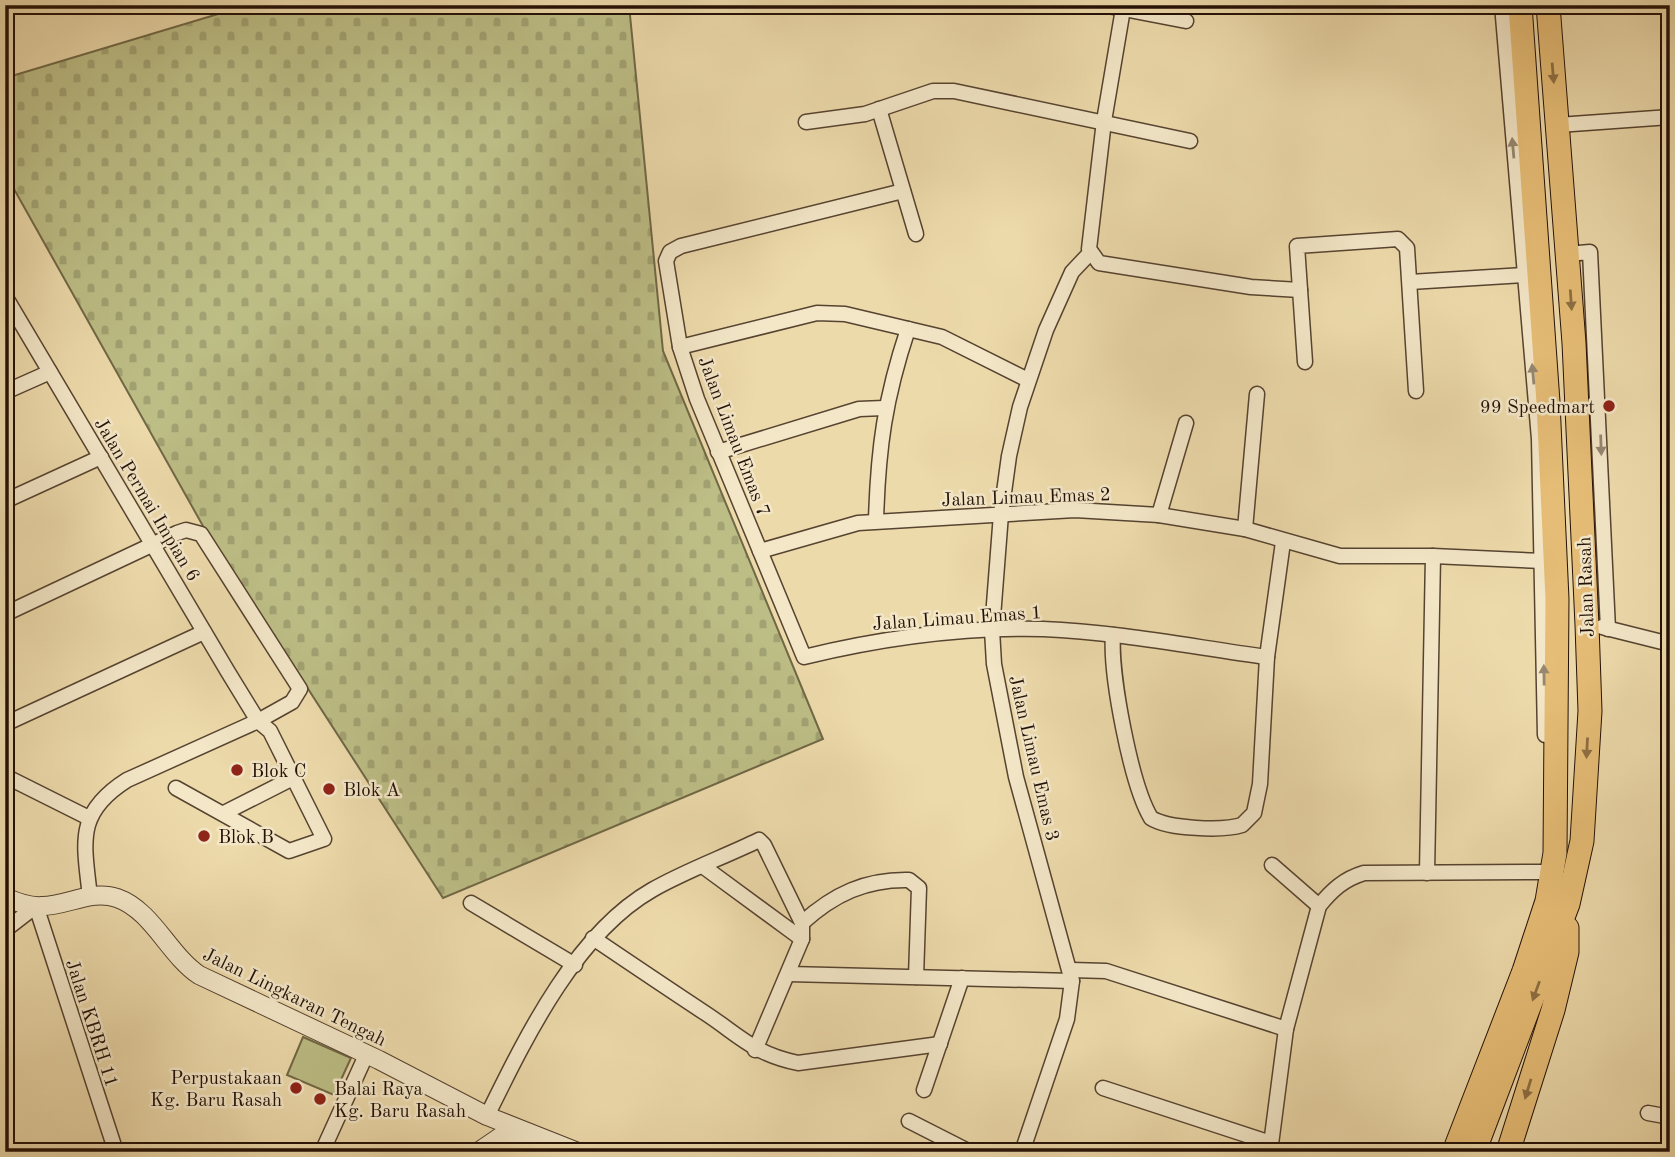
<svg xmlns="http://www.w3.org/2000/svg" width="1675" height="1157" font-family="'Old Standard TT',serif">
	<defs>
		<pattern id="cemetery-stones" width="16" height="16" patternUnits="userSpaceOnUse" patternTransform="scale(1.75)"><rect width="16" height="16" fill="#bdbe86"/><path d="M2 7V4a2 2 0 0 1 4 0v3zM10 15v-3a2 2 0 0 1 4 0v3z" fill="#a2a272"/></pattern>
	</defs>
	<rect width="100%" height="100%" fill="#eddaab"/>
	<filter id="stains"><feTurbulence type="fractalNoise" baseFrequency=".00286" numOctaves="4"/><feColorMatrix values="0 0 0 0 .2 0 0 0 0 .09 0 0 0 0 .02 0 0 0 .5 -.17"/></filter>
	<radialGradient id="worn" r=".72"><stop offset=".6" stop-color="#630" stop-opacity="0"/><stop offset="1" stop-color="#630" stop-opacity=".3"/></radialGradient>
	<polygon fill="url(#cemetery-stones)" stroke="#706846" stroke-width="2" points="248,5 629,5 663,351 823,739 443,898 203,526 5,173 5,78"/>
	<polygon fill="#bdbe86" stroke="#706846" stroke-width="2" points="303,1037 351,1058 334,1095 287,1075"/>
	<g fill="none" stroke-linecap="round" stroke-linejoin="round">
		<g stroke="#564330" stroke-width="17">
			<g id="minor">
				<polyline points="1103,5 1186,21"/>
				<polyline points="1502,5 1539,439 1545,735"/>
				<polyline points="1123,9 1104,121 1089,249 1099,263 1251,287 1300,290"/>
				<polyline points="879,109 916,234"/>
				<polyline points="806,122 865,114 933,91 954,91 1190,141"/>
				<polyline points="1558,125 1670,117"/>
				<path d="M903,191L681,246L670,252L666,261L680,347L697,399L804,657C882,638 963,627 1043,629C1118,632 1193,647 1267,657"/>
				<polyline points="1567,254 1590,252 1608,629"/>
				<polyline points="1410,282 1524,275"/>
				<polyline points="5,296 228,672 258,721 270,731 324,839 289,851 176,788"/>
				<polyline points="680,347 817,313 845,314 942,337 1028,380"/>
				<polyline points="1305,362 1297,246 1398,239 1407,248 1416,391"/>
				<polyline points="5,392 50,372"/>
				<polyline points="718,452 859,409 884,408"/>
				<polyline points="5,501 101,457"/>
				<polyline points="1159,515 1186,423"/>
				<path d="M876,521C878,448 885,398 908,329"/>
				<polyline points="1245,529 1257,394"/>
				<polyline points="760,551 858,523 1075,510 1159,515 1245,529 1340,556 1433,556 1543,561"/>
				<path d="M5,614L177,533L186,530L201,534L300,689L292,702L258,721L127,780C75,813 84,842 90,897"/>
				<polyline points="1602,627 1670,644"/>
				<path d="M1113,635C1110,674 1131,785 1151,818C1168,829 1223,831 1242,825L1254,813L1260,784L1267,657L1283,542"/>
				<polyline points="5,724 204,632"/>
				<polyline points="5,776 89,818"/>
				<polyline points="224,813 293,778"/>
				<polyline points="1272,865 1319,906"/>
				<polyline points="704,867 802,939"/>
				<polyline points="1427,873 1433,556"/>
				<polyline points="471,903 575,965"/>
				<path d="M802,923C834,894 866,879 909,880L919,888L916,977"/>
				<polyline points="5,930 36,906 116,1152"/>
				<path d="M593,938C630,963 667,988 705,1013C740,1036 754,1054 798,1063L940,1044"/>
				<polyline points="1071,970 1106,971 1286,1029"/>
				<polyline points="789,974 1072,981"/>
				<polyline points="1103,1088 1271,1143"/>
				<polyline points="924,1090 962,978"/>
				<polyline points="1648,1113 1670,1117"/>
				<path d="M487,1116C525,1039 575,934 652,890C685,871 724,857 759,840L764,845L802,923V939L755,1050"/>
				<polyline points="909,1121 970,1152"/>
				<polyline points="322,1152 367,1053"/>
				<polyline points="1022,1152 1067,1019 1072,981 1016,777 994,664 992,630 1001,514 1009,456 1020,407 1046,330 1072,272 1090,253"/>
				<path d="M1270,1152L1286,1029L1319,906C1332,890 1344,879 1364,873L1542,872"/>
			</g>
		</g>
		<g stroke="#564330" stroke-width="20">
			<g id="tertiary">
				<path d="M5,897C16,902 30,907 42,906C67,906 92,889 117,898C152,910 169,955 199,975L379,1060L487,1116L578,1152"/>
				<polyline points="478,1152 500,1137 529,1133"/>
			</g>
		</g>
		<g stroke="#241107" stroke-width="25">
			<g id="trunk">
				<polyline points="1454,1152 1524,971 1547,901 1555,853 1557,599 1548,402 1520,5"/>
				<polyline points="1474,1152 1568,904 1582,841 1590,711 1587,625 1574,343 1548,5"/>
				<polyline points="1508,1152 1553,1010 1567,952 1567,928"/>
			</g>
		</g>
		<use href="#minor" stroke="#f3e7c8" stroke-width="14"/>
		<use href="#tertiary" stroke="#f3e7c8" stroke-width="18"/>
		<use href="#trunk" stroke="#e6bd76" stroke-width="23"/>
	</g>
	<defs><path id="oneway-solid" d="M-6-.8H1V-3.2L6.5 0L1 3.2V.8H-6Z" transform="scale(1.75)"/></defs>
	<g fill="#8f7044">
		<use href="#oneway-solid" transform="translate(1553 73) rotate(85)"/>
		<use href="#oneway-solid" transform="translate(1571 300) rotate(86)"/>
		<use href="#oneway-solid" transform="translate(1587 748) rotate(93)"/>
		<use href="#oneway-solid" transform="translate(1536 991) rotate(110)"/>
		<use href="#oneway-solid" transform="translate(1528 1089) rotate(107)"/>
	</g>
	<g fill="#968771">
		<use href="#oneway-solid" transform="translate(1513 148) rotate(-95)"/>
		<use href="#oneway-solid" transform="translate(1533 374) rotate(-95)"/>
		<use href="#oneway-solid" transform="translate(1601 445) rotate(88)"/>
		<use href="#oneway-solid" transform="translate(1544 675) rotate(-91)"/>
	</g>
	<g fill="#8f2418" stroke="#f3e7c8" stroke-width="2.5">
		<circle cx="1609" cy="406" r="7"/>
		<circle cx="237" cy="770" r="7"/>
		<circle cx="329" cy="789" r="7"/>
		<circle cx="204" cy="836" r="7"/>
		<circle cx="296" cy="1088" r="7"/>
		<circle cx="320" cy="1099" r="7"/>
	</g>
	<g text-anchor="middle" stroke-width="5" stroke-linejoin="round" paint-order="stroke">
		<g font-size="19" fill="#241107" stroke="#f3e7c8" text-anchor="start">
			<text x="1595" y="413" text-anchor="end">99 Speedmart</text>
			<text x="251" y="777">Blok C</text>
			<text x="343" y="796">Blok A</text>
			<text x="218" y="843">Blok B</text>
			<text x="282" y="1084" text-anchor="end">Perpustakaan<tspan x="282" dy="22">Kg. Baru Rasah</tspan></text>
			<text x="334" y="1095">Balai Raya<tspan x="334" dy="22">Kg. Baru Rasah</tspan></text>
		</g>
		<g font-size="19" fill="#241107" stroke="#f3e7c8">
			<text transform="translate(735 436) rotate(69)" y="7">Jalan Limau Emas 7</text>
			<text transform="translate(1026 496) rotate(-2)" y="7">Jalan Limau Emas 2</text>
			<text transform="translate(148 499) rotate(59)" y="7">Jalan Permai Impian 6</text>
			<text transform="translate(1585 587) rotate(-92)" y="7">Jalan Rasah</text>
			<text transform="translate(957 617) rotate(-4)" y="7">Jalan Limau Emas 1</text>
			<text transform="translate(1035 758) rotate(77)" y="7">Jalan Limau Emas 3</text>
			<text transform="translate(295 996) rotate(26)" y="7">Jalan Lingkaran Tengah</text>
			<text transform="translate(93 1023) rotate(72)" y="7">Jalan KBRH 11</text>
		</g>
	</g>
	<rect width="1675" height="1157" fill="none" stroke="#eddaab" stroke-width="28"/>
	<rect x="7" y="7" width="1661" height="1143" fill="none" stroke="#241107" stroke-width="3.5"/>
	<rect x="14" y="14" width="1647" height="1129" fill="none" stroke="#241107" stroke-width="2"/>
	<rect width="100%" height="100%" filter="url(#stains)"/>
	<rect width="100%" height="100%" fill="url(#worn)"/>
</svg>
